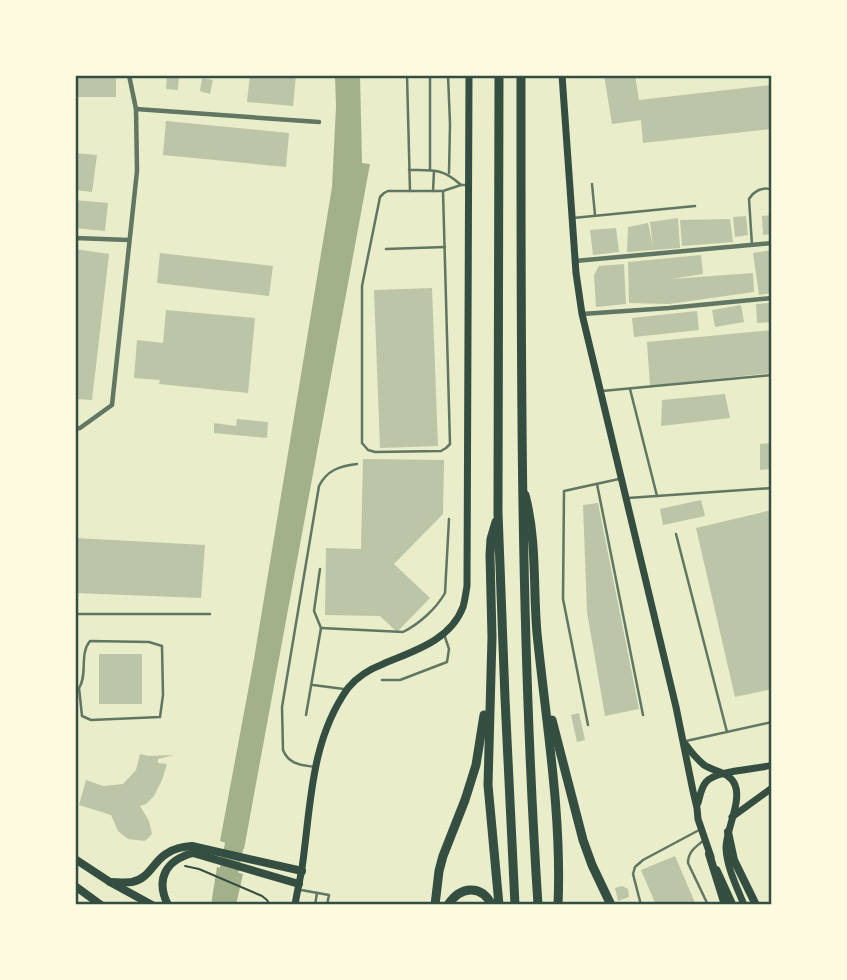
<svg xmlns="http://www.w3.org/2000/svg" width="847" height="980" font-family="Merriweather,serif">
	<rect width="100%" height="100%" fill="#e9edc9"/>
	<g fill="#a3b18a">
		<polygon points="335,75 360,75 362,163 370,164 244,849 220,841 254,659 332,187 336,107"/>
		<polygon points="217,867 243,874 236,905 211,905"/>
	</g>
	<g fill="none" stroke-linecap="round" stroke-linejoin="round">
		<polyline stroke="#a3b18a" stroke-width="19" points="222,905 239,822"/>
	</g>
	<g fill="#bcc5a7">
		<rect x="75" y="75" width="41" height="22"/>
		<polygon points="167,75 179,75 178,90 166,89"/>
		<polygon points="250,75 296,75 293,106 247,102"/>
		<polygon points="604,75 635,75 639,100 770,85 772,129 643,143 641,120 612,124"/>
		<polygon points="202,78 213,80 210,94 200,91"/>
		<polygon points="166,121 289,133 286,167 163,155"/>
		<polygon points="75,153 97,155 92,192 75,190"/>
		<polygon points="75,200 108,203 105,231 75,228"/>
		<polygon points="772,215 772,234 763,235 762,216"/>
		<polygon points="746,216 748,235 735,237 733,217"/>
		<polygon points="678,218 680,248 627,252 628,227 648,223 653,246 650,222"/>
		<polygon points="730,219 733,242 682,246 680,220"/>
		<polygon points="616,228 619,252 593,255 590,230"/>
		<polygon points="75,249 109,254 92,400 75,399"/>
		<polygon points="772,250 772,293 759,295 753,253"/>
		<polygon points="160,253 273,266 269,296 157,283"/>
		<polygon points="701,255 703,274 671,279 753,273 754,292 669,304 629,303 628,262"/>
		<polygon points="624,264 626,304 596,307 594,275 599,266"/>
		<polygon points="432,288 438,446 380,448 374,290"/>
		<polygon points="770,303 772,303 772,322 757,323 756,304"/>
		<polygon points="741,305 744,322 715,327 712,310"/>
		<polygon points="166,310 255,318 248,393 159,384 160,380 134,378 137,340 163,343"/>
		<polygon points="697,311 699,330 634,337 632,318"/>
		<polygon points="772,330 772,373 650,386 647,342"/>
		<polygon points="725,394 730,418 661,426 662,400"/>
		<polygon points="237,419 268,422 267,438 214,433 214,423 236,426"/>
		<polygon points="772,443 772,469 760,470 760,444"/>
		<polygon points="363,459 444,460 443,514 394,564 430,598 397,632 380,616 325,615 326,548 361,549"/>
		<polygon points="701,500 705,516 663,525 660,509"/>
		<polygon points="598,503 639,709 605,716 587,612 583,505"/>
		<polygon points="772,510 772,689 735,697 696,528"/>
		<polygon points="75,538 205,545 201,598 75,593"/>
		<rect x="99" y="654" width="43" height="50"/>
		<polygon points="579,713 585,740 577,742 571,715"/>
		<polygon points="140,754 149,756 174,755 158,759 158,763 167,764 162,780 154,796 146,804 140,806 149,821 152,834 145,841 128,839 118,831 111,815 79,805 86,780 103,786 123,784 136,770"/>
		<polygon points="675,856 696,905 656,905 641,870"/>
		<polygon points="622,886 628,889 629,897 618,901 615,888"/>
	</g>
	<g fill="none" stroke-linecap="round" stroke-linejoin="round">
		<polyline stroke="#344e41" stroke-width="2" points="185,866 199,869 262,896 267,900 270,905"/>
		<g stroke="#617663" stroke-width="2.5">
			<polyline points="407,75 410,191"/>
			<polyline points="430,75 430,170"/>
			<polyline points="448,75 450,124 449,173"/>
			<path d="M409,170C433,170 443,168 461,185"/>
			<polyline points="592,184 595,215"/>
			<polyline points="433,191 434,171"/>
			<polyline points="443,191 450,444 446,448 441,451 375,452 368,450 362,443 362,286 380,197 384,193 388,191 443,191 461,185 469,185"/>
			<polyline points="573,218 695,206"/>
			<path d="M752,245L749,199C754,191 763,186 772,190"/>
			<polyline points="386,249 445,247"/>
			<polyline points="630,389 657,496"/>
			<polyline points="602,391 772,375"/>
			<polyline points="597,484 643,715"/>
			<polyline points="628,498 772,488"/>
			<polyline points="676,534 727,732"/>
			<polyline points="75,614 210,614"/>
			<path d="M321,628L403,632C419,624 436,609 445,593L449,519"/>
			<path d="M90,641L149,642L162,646L163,695L160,717L91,720L82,716L79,688C88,675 79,654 90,641Z"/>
			<polyline points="382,680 400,680 447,662 449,649 444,634"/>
			<polyline points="313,685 344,689"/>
			<polyline points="306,715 321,628 314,611 320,569"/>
			<polyline points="588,725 563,599 564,491 619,479"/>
			<polyline points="686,741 772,722"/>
			<path d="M315,767C302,765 289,765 283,750L282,707L319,486C327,470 340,466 357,464"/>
			<path d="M704,840C696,847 688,851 688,863L708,905"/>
			<polyline points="301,890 329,895 327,905"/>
			<polyline points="315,905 317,893"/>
			<polyline points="641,905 633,874 635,867 643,860 701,829"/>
		</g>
		<g stroke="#617663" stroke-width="4.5">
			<polyline points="136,109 319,122"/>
			<polyline points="75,238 129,240"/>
			<polyline points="575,261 772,243"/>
			<polyline points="582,314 669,308 772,298"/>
			<polyline points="75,429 80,428 112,405 137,171 136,109 129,75"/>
		</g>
		<g stroke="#344e41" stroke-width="7">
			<polyline points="562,75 576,273 582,314 676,707 693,791 697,808 698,819 711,857"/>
			<path d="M686,745C691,752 697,759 704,765C715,772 730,772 735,785C742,801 726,830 726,848C727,868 737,887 744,905"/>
			<path d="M698,803C700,796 701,788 706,782C716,770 755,770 772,765"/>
			<polyline points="732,817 772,788"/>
			<polyline points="717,870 733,905"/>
			<path d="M295,905C297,892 300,880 302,868C311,806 310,741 348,688C357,677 370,669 383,664C413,651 450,641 463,607C465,600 466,592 467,586L469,75"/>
		</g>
		<g stroke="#344e41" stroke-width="8">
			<polyline points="728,832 734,860 756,905"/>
			<polyline points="709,854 725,905"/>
			<polyline points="75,859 110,882 152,905"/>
			<path d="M110,882C117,882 125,883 132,882C149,879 153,862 166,854C174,848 183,847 192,846L302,871"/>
			<polyline points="75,886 101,905"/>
			<path d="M168,905C155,879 166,860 193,853L299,884"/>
		</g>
		<g stroke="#344e41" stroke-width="9">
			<polyline points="499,75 498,513 505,698 515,905"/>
			<path d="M521,75C521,352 520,628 538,905"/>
			<path d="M525,495C537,540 533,588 537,633C546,723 562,814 558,905"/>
			<polyline points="496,522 491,539 490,555 492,637 488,785 499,905"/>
			<polyline points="552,720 583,840 592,865 611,905"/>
			<polyline points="435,905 439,871 443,856 465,800 476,765 484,715"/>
			<path d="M448,905C460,886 481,884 492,905"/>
		</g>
	</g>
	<rect width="847" height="980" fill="none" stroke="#fefae0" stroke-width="154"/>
	<rect x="77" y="77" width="693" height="826" fill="none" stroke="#344e41" stroke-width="2.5"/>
</svg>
